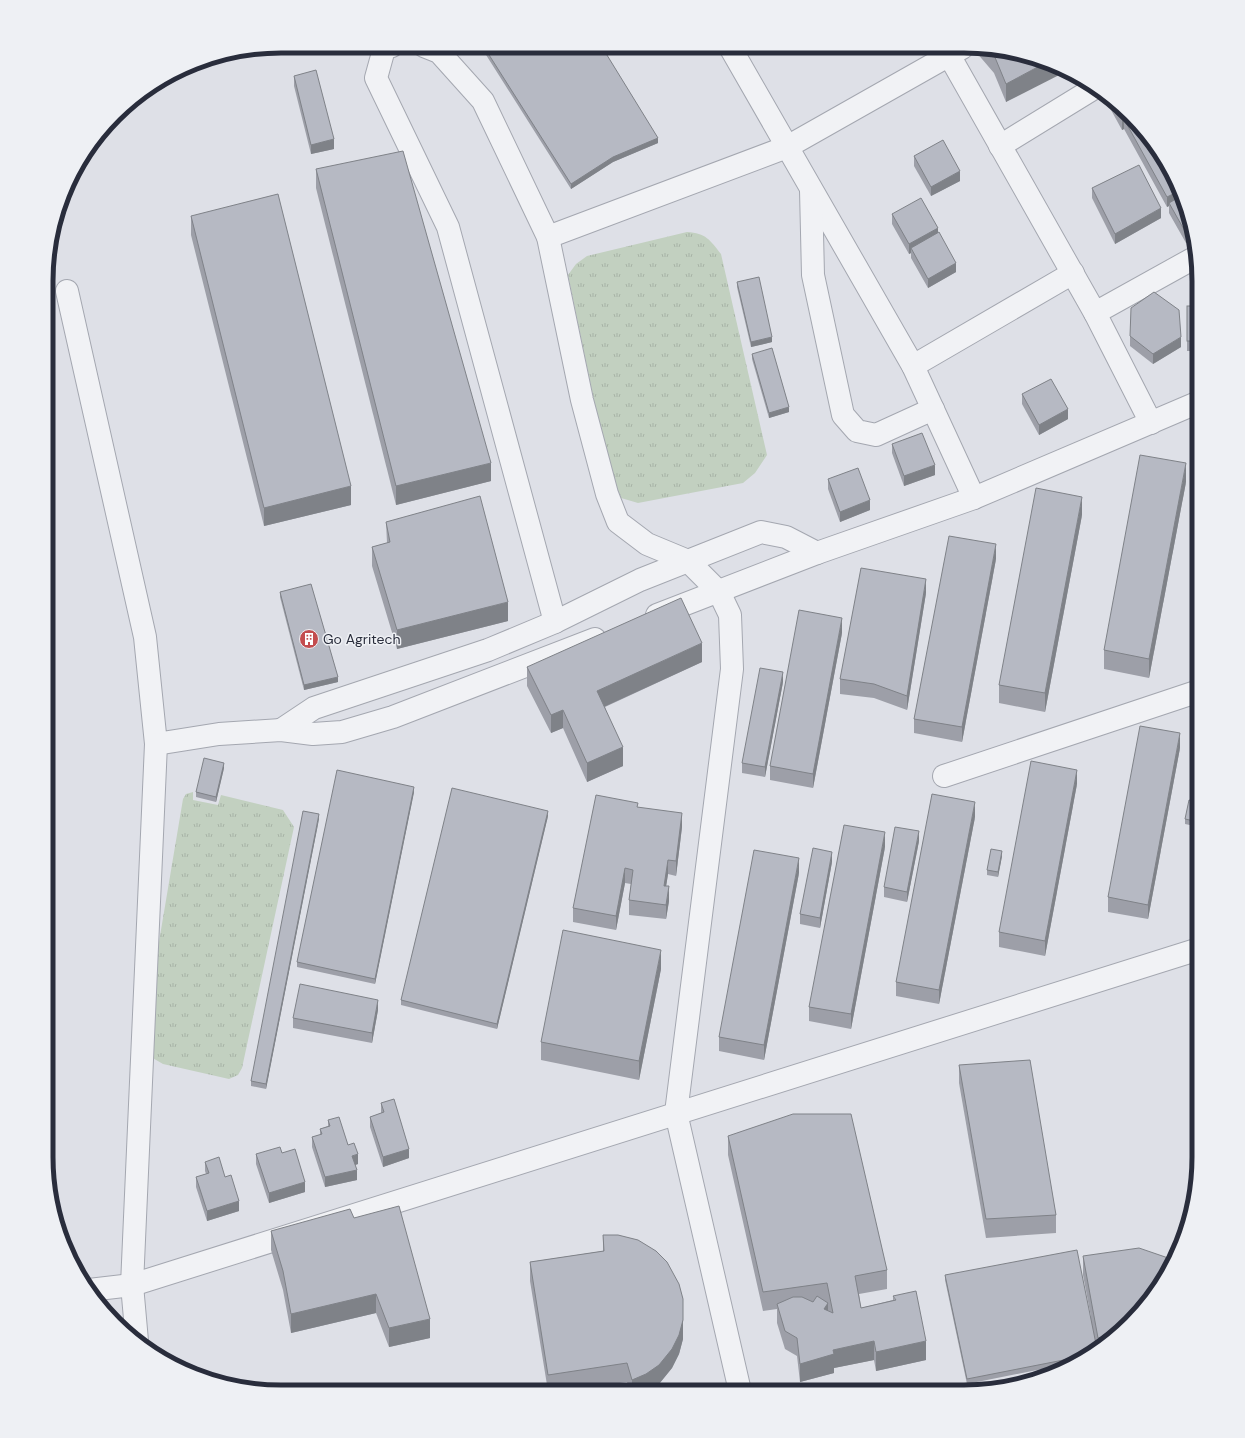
<svg xmlns="http://www.w3.org/2000/svg" width="1245" height="1438" font-family="'DM Sans',sans-serif">
	<defs>
		<pattern id="grass-tufts" width="24" height="20" patternUnits="userSpaceOnUse"><rect width="24" height="20" fill="#c2d0c0"/><path d="M3 7l-1-3M5 7V3M7 7l1-3M15 17l-1-3M17 17v-4M19 17l1-3" fill="none" stroke="#a7b3a6"/></pattern>
	</defs>
	<rect width="100%" height="100%" fill="#dee0e7"/>
	<g fill="url(#grass-tufts)">
		<path d="M687,232C706,233 710,240 721,254L767,455L755,473L743,483L638,503L621,498L611,483L568,275L576,264L587,256Z"/>
		<polygon points="193,792 193,800 218,805 221,795 283,810 294,827 242,1068 238,1075 229,1079 163,1064 144,1053 143,1037 183,799 186,794"/>
	</g>
	<g fill="none" stroke-linecap="round" stroke-linejoin="round">
		<g stroke="#a4a7b0" stroke-width="24">
			<g id="minor">
				<polyline points="392,46 384,49 376,78 448,227 555,622"/>
				<polyline points="424,46 439,52 483,101 548,237 582,400 607,494 618,522 647,544 688,561 719,592 730,615 732,669 676,1113 740,1391"/>
				<polyline points="730,47 913,366 974,498"/>
				<polyline points="945,48 1095,313 1196,257"/>
				<polyline points="1000,146 1096,87"/>
				<polyline points="811,190 813,275 843,415 857,431 876,435 933,409"/>
				<polyline points="548,237 787,147 962,48"/>
				<polyline points="67,291 145,637 156,744 219,734 281,730 313,734 342,732 393,717 595,639"/>
				<polyline points="1095,313 1151,423"/>
				<polyline points="913,366 1073,273"/>
				<polyline points="657,615 817,553 974,498 1199,402"/>
				<polyline points="281,730 314,708 488,650 555,622 640,580 761,532 786,537 817,553"/>
				<polyline points="944,776 1199,691"/>
				<polyline points="89,1290 132,1285 1199,949"/>
				<polyline points="137,1341 132,1285 156,744"/>
			</g>
		</g>
		<use href="#minor" stroke="#f1f2f5" stroke-width="22"/>
	</g>
	<g fill="#9d9fa8">
		<polygon points="481,47 602,47 658,143 613,162 571,189"/>
		<polygon points="976,48 995,48 1054,64 1006,102 994,73 976,52"/>
		<polygon points="294,76 334,149 311,154 294,86"/>
		<polygon points="1105,94 1141,126 1191,220 1193,239 1186,243 1169,213 1169,206 1167,207 1124,129 1122,130 1105,99"/>
		<polygon points="914,156 960,181 931,196 914,166"/>
		<polygon points="316,169 491,481 396,505 316,188"/>
		<polygon points="1092,188 1161,218 1115,244 1092,198"/>
		<polygon points="892,214 938,233 956,272 928,288 911,258 911,253 909,254 892,224"/>
		<polygon points="191,216 351,505 264,526 191,235"/>
		<polygon points="737,282 772,342 751,347 737,287"/>
		<rect x="1187" y="306" width="12" height="45"/>
		<polygon points="1130,336 1181,347 1153,364 1130,346"/>
		<polygon points="752,354 789,412 769,418 752,359"/>
		<polygon points="1022,394 1068,419 1039,435 1022,404"/>
		<polygon points="892,444 935,475 904,486 892,453"/>
		<polygon points="828,479 870,510 840,522 828,489"/>
		<polygon points="1186,482 1149,678 1104,669 1104,650"/>
		<polygon points="1082,515 1045,712 999,703 999,685"/>
		<polygon points="386,522 508,621 397,649 372,566 372,547 387,543"/>
		<polygon points="996,559 962,742 914,733 914,719"/>
		<polygon points="280,592 338,682 304,690 280,597"/>
		<polygon points="926,593 907,710 874,698 840,694 840,679"/>
		<polygon points="842,633 813,788 770,780 770,766"/>
		<polygon points="702,662 605,707 623,766 587,782 563,728 551,733 527,686 527,667"/>
		<polygon points="783,682 765,777 742,773 742,763"/>
		<polygon points="1180,748 1148,919 1108,912 1108,897"/>
		<polygon points="224,768 216,802 196,797 196,792"/>
		<polygon points="1077,784 1045,956 999,947 999,932"/>
		<polygon points="414,792 375,984 297,967 297,962"/>
		<polygon points="1199,802 1199,827 1185,824 1185,819"/>
		<polygon points="638,807 682,827 676,876 668,874 666,886 669,901 666,919 629,915 629,900 631,884 625,883 616,930 573,922 573,908"/>
		<polygon points="548,816 497,1029 401,1005 401,1000"/>
		<polygon points="975,817 939,1004 896,996 896,982"/>
		<polygon points="319,819 266,1089 251,1086 251,1081"/>
		<polygon points="919,841 907,902 884,897 884,887"/>
		<polygon points="885,847 851,1029 809,1021 809,1007"/>
		<polygon points="1002,856 998,877 987,875 987,870"/>
		<polygon points="832,862 820,928 800,924 800,914"/>
		<polygon points="799,873 764,1060 719,1051 719,1037"/>
		<polygon points="661,969 639,1080 541,1060 541,1042"/>
		<polygon points="378,1010 372,1043 293,1028 293,1018"/>
		<polygon points="959,1065 1056,1215 1056,1233 986,1238 959,1083"/>
		<polygon points="381,1103 409,1158 383,1167 370,1127 370,1117 381,1113"/>
		<polygon points="328,1120 348,1145 358,1164 355,1165 357,1180 325,1187 312,1147 312,1137 320,1135 320,1129 328,1126"/>
		<polygon points="728,1136 887,1270 887,1289 859,1294 861,1308 893,1300 893,1296 926,1360 876,1371 874,1360 834,1368 834,1373 800,1382 797,1356 785,1349 777,1323 777,1309 763,1311 728,1155"/>
		<polygon points="282,1153 305,1192 269,1203 256,1164 256,1154"/>
		<polygon points="205,1162 225,1177 239,1211 207,1221 196,1187 196,1177 206,1174 205,1171"/>
		<polygon points="354,1218 430,1338 389,1347 376,1313 291,1333 283,1290 271,1250 271,1231"/>
		<polygon points="603,1235 683,1339 679,1354 672,1368 659,1384 648,1391 630,1391 627,1382 563,1391 548,1391 530,1281 530,1262 603,1251"/>
		<polygon points="1083,1256 1130,1323 1082,1360 1077,1362 967,1384 945,1280 945,1275 1091,1317 1083,1275"/>
	</g>
	<g fill="#7f8288">
		<polygon points="1047,62 1054,64 1067,71 1006,102 1006,84"/>
		<polygon points="1124,119 1124,129 1122,130 1122,120"/>
		<polygon points="658,138 658,143 613,162 571,189 571,184 613,157"/>
		<polygon points="334,139 334,149 311,154 311,145"/>
		<polygon points="960,171 960,181 931,196 931,187"/>
		<polygon points="1179,191 1182,199 1169,203 1169,206 1167,207 1167,197"/>
		<polygon points="1161,208 1161,218 1115,244 1115,234"/>
		<polygon points="938,228 938,238 911,248 911,253 909,254 909,244"/>
		<polygon points="1192,230 1193,239 1186,243 1186,233"/>
		<polygon points="956,263 956,272 928,288 928,279"/>
		<polygon points="772,337 772,342 751,347 751,342"/>
		<polygon points="1181,337 1181,347 1153,364 1153,354"/>
		<polygon points="789,407 789,412 769,418 769,413"/>
		<polygon points="1068,409 1068,419 1039,435 1039,425"/>
		<polygon points="491,463 491,481 396,505 396,486"/>
		<polygon points="1186,463 1186,482 1149,678 1149,659"/>
		<polygon points="935,465 935,475 904,486 904,476"/>
		<polygon points="351,486 351,505 264,526 264,508"/>
		<polygon points="1082,497 1082,515 1045,712 1045,693"/>
		<polygon points="870,500 870,510 840,522 840,512"/>
		<polygon points="996,544 996,559 962,742 962,727"/>
		<polygon points="926,579 926,593 907,710 907,696"/>
		<polygon points="508,602 508,621 397,649 397,630"/>
		<polygon points="842,618 842,633 813,788 813,774"/>
		<polygon points="702,643 702,662 597,710 597,691"/>
		<polygon points="783,672 783,682 765,777 765,767"/>
		<polygon points="338,677 338,682 304,690 304,685"/>
		<polygon points="563,710 563,728 551,733 551,715"/>
		<polygon points="1180,733 1180,748 1148,919 1148,905"/>
		<polygon points="623,747 623,766 587,782 587,763"/>
		<polygon points="224,763 224,768 216,802 216,797"/>
		<polygon points="1077,770 1077,784 1045,956 1045,941"/>
		<polygon points="414,787 414,792 375,984 375,979"/>
		<polygon points="975,802 975,817 939,1004 939,990"/>
		<polygon points="548,811 548,816 497,1029 497,1024"/>
		<polygon points="682,813 682,827 676,876 676,861"/>
		<polygon points="319,814 319,819 266,1089 266,1084"/>
		<polygon points="919,831 919,841 907,902 907,892"/>
		<polygon points="885,832 885,847 851,1029 851,1014"/>
		<polygon points="1002,851 1002,856 998,877 998,872"/>
		<polygon points="832,852 832,862 820,928 820,918"/>
		<polygon points="799,858 799,873 764,1060 764,1045"/>
		<polygon points="668,860 668,874 664,900 664,886"/>
		<polygon points="625,868 625,883 616,930 616,916"/>
		<polygon points="669,886 669,901 666,919 666,905"/>
		<polygon points="661,950 661,969 639,1080 639,1061"/>
		<polygon points="378,1000 378,1010 372,1043 372,1033"/>
		<polygon points="409,1149 409,1158 383,1167 383,1157"/>
		<polygon points="358,1154 358,1164 352,1166 352,1156"/>
		<polygon points="357,1170 357,1180 325,1187 325,1177"/>
		<polygon points="305,1182 305,1192 269,1203 269,1193"/>
		<polygon points="239,1201 239,1211 207,1221 207,1211"/>
		<polygon points="376,1294 376,1313 291,1333 291,1314"/>
		<polygon points="683,1299 683,1339 679,1354 672,1368 659,1384 648,1391 632,1391 632,1380"/>
		<polygon points="828,1303 828,1322 824,1309"/>
		<polygon points="430,1319 430,1338 389,1347 389,1328"/>
		<polygon points="874,1341 874,1360 834,1368 834,1373 800,1382 800,1364 833,1350"/>
		<polygon points="926,1341 926,1360 876,1371 876,1352"/>
	</g>
	<g fill="#b6b9c3" stroke="#7f8288">
		<polygon points="484,47 602,47 658,138 613,157 571,184"/>
		<polygon points="988,48 995,48 1047,62 1006,84 994,55"/>
		<polygon points="316,70 334,139 311,145 294,76"/>
		<polygon points="1110,99 1141,126 1167,163 1179,191 1167,197 1124,119 1122,120"/>
		<polygon points="943,140 960,171 931,187 914,156"/>
		<polygon points="403,151 491,463 396,486 316,169"/>
		<polygon points="1139,165 1161,208 1115,234 1092,188"/>
		<polygon points="278,194 351,486 264,508 191,216"/>
		<polygon points="1181,196 1191,220 1192,230 1186,233 1169,203"/>
		<polygon points="921,198 938,228 909,244 892,214"/>
		<polygon points="939,232 956,263 928,279 911,248"/>
		<polygon points="759,277 772,337 751,342 737,282"/>
		<polygon points="1154,292 1179,310 1181,337 1153,354 1130,336 1131,308"/>
		<rect x="1187" y="306" width="12" height="35"/>
		<polygon points="772,348 789,407 769,413 752,354"/>
		<polygon points="1051,379 1068,409 1039,425 1022,394"/>
		<polygon points="922,433 935,465 904,476 892,444"/>
		<polygon points="1140,455 1186,463 1149,659 1104,650"/>
		<polygon points="858,468 870,500 840,512 828,479"/>
		<polygon points="1036,488 1082,497 1045,693 999,685"/>
		<polygon points="480,496 508,602 397,630 372,547 390,542 386,522"/>
		<polygon points="949,536 996,544 962,727 914,719"/>
		<polygon points="861,568 926,579 907,696 874,684 840,679"/>
		<polygon points="311,584 338,677 304,685 280,592"/>
		<polygon points="681,598 702,643 597,691 623,747 587,763 563,710 551,715 527,667"/>
		<polygon points="799,610 842,618 813,774 770,766"/>
		<polygon points="760,668 783,672 765,767 742,763"/>
		<polygon points="1140,726 1180,733 1148,905 1108,897"/>
		<polygon points="204,758 224,763 216,797 196,792"/>
		<polygon points="1031,761 1077,770 1045,941 999,932"/>
		<polygon points="337,770 414,787 375,979 297,962"/>
		<polygon points="452,788 548,811 497,1024 401,1000"/>
		<polygon points="932,794 975,802 939,990 896,982"/>
		<polygon points="596,795 638,803 637,807 682,813 676,861 668,860 664,886 669,886 666,905 629,900 633,870 625,868 616,916 573,908"/>
		<polygon points="1189,800 1199,802 1199,822 1185,819"/>
		<polygon points="303,811 319,814 266,1084 251,1081"/>
		<polygon points="844,825 885,832 851,1014 809,1007"/>
		<polygon points="895,827 919,831 907,892 884,887"/>
		<polygon points="813,848 832,852 820,918 800,914"/>
		<polygon points="991,849 1002,851 998,872 987,870"/>
		<polygon points="754,850 799,858 764,1045 719,1037"/>
		<polygon points="563,930 661,950 639,1061 541,1042"/>
		<polygon points="300,984 378,1000 372,1033 293,1018"/>
		<polygon points="1030,1060 1056,1215 986,1219 959,1065"/>
		<polygon points="394,1099 409,1149 383,1157 370,1117 384,1112 381,1103"/>
		<polygon points="793,1114 851,1114 887,1270 855,1276 861,1308 896,1300 893,1296 916,1291 926,1341 876,1352 874,1341 833,1350 834,1354 800,1364 797,1338 785,1331 777,1304 793,1297 802,1297 813,1302 817,1296 828,1303 824,1309 833,1313 827,1283 763,1292 728,1136"/>
		<polygon points="339,1117 348,1145 354,1143 358,1154 352,1156 357,1170 325,1177 312,1137 322,1134 320,1129 330,1126 328,1120"/>
		<polygon points="280,1147 282,1153 295,1149 305,1182 269,1193 256,1154"/>
		<polygon points="219,1157 225,1177 231,1175 239,1201 207,1211 196,1177 209,1173 205,1162"/>
		<polygon points="399,1206 430,1319 389,1328 376,1294 291,1314 283,1271 271,1231 350,1209 354,1218"/>
		<polygon points="603,1235 618,1235 638,1240 656,1251 667,1262 679,1284 683,1299 683,1320 679,1335 672,1349 659,1365 646,1374 632,1380 627,1363 548,1375 530,1262 604,1251"/>
		<polygon points="1139,1248 1174,1260 1167,1275 1130,1323 1116,1334 1098,1338 1083,1256"/>
		<polygon points="1077,1250 1097,1349 1089,1355 967,1379 945,1275"/>
	</g>
	<defs>
		<g id="building-disc" transform="scale(1)"><circle r="9.5" fill="#c34c4e" stroke="#eef0f4"/><path d="M-4-6H4V6H1V3H-1V6H-4ZM-2.5-4.3h1.7v1.8h-1.7ZM.8-4.3h1.7v1.8H.8ZM-2.5-1h1.7V.8h-1.7ZM.8-1h1.7V.8H.8Z" fill="#fff"/></g>
	</defs>
	<g fill-rule="evenodd">
		<use href="#building-disc" x="309" y="639"/>
	</g>
	<g text-anchor="middle" stroke-width="3" stroke-linejoin="round" paint-order="stroke">
		<g font-size="14" fill="#292d3c" stroke="#eef0f4" text-anchor="start">
			<text x="323" y="644">Go Agritech</text>
		</g>
	</g>
	<path d="M0 0H1245V1438H0ZM281 53H964A228 228 0 0 1 1192 281V1157A228 228 0 0 1 964 1385H281A228 228 0 0 1 53 1157V281A228 228 0 0 1 281 53Z" fill="#eef0f4" fill-rule="evenodd"/>
	<path fill="none" stroke="#292d3c" stroke-width="5" d="M281 53H964A228 228 0 0 1 1192 281V1157A228 228 0 0 1 964 1385H281A228 228 0 0 1 53 1157V281A228 228 0 0 1 281 53Z"/>
</svg>
